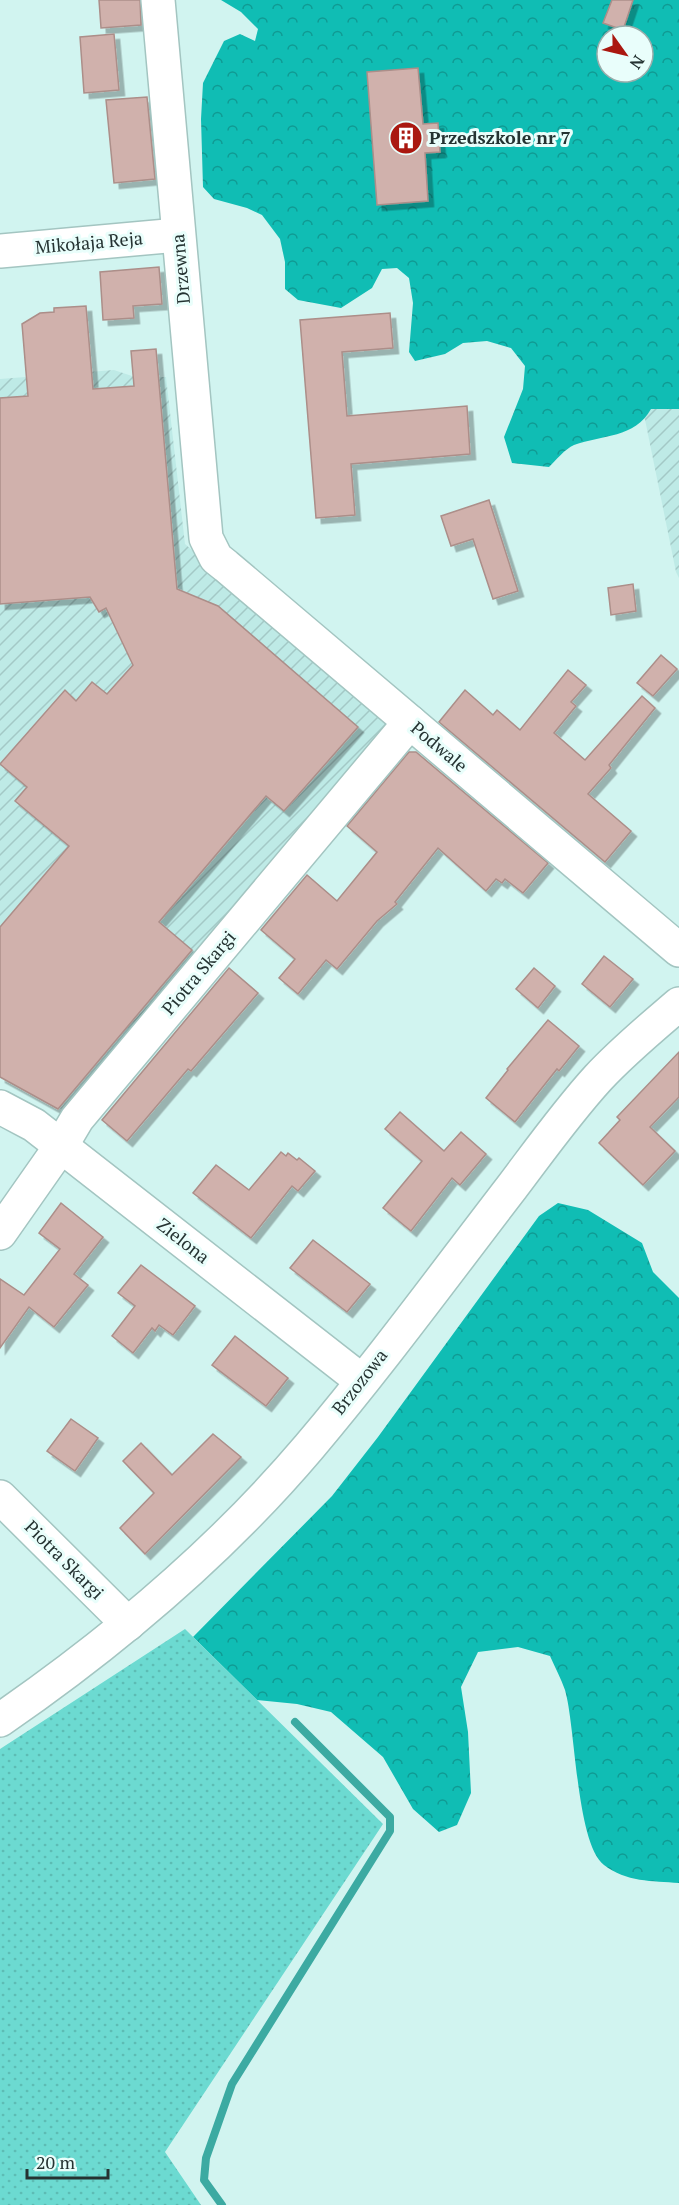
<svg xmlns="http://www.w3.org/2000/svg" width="679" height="2205" font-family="'PT Serif',serif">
	<defs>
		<pattern id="industrial-furrows" width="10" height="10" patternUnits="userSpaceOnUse" patternTransform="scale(1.5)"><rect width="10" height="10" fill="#beeae6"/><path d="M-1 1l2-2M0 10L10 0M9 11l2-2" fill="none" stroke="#a3c9c6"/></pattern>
		<pattern id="forest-crowns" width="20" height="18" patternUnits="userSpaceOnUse" patternTransform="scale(1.5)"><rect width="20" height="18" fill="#10bdb4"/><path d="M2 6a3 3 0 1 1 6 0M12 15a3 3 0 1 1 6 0" fill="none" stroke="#0f9a93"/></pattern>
		<pattern id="garden-dots" width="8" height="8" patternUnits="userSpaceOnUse" patternTransform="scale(1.5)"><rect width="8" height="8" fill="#6cdad1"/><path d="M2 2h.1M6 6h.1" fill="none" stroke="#5dbcb4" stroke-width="1.8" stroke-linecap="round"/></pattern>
		<filter id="shadow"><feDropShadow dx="5.5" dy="5.5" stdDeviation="0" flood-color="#0004"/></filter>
	</defs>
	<rect width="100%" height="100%" fill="#d1f4f0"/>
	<g fill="url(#industrial-furrows)">
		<polygon points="679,361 679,578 676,572 639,390"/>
		<polygon points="114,370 135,377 166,377 185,544 392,724 61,1109 0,1077 0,379"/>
	</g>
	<g fill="url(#forest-crowns)" fill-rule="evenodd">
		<path d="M221,0H679V409H651C635,438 602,435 574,445C565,449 556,460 549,467L512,463L504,437L523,389L525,366L511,348L487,341L463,343L445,354L415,361L409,352L413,303L409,278L397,268L382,269L372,288L341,308L298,300L285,289V262L280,239L262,215L247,208L214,199L203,187L201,119L203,83L224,41L240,34L255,41L258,29L241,12ZM607,36H643V72H607Z"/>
		<path d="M558,1203L588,1210L642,1243L653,1272L679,1298V1883C652,1881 626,1882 604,1865C576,1843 576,1728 565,1690C561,1679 555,1667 550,1656L518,1647L478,1652L461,1687L468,1732L471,1793L457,1825L439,1832L413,1809L383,1757L331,1712L297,1704L257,1700L193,1637L332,1496L378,1437L539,1216Z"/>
	</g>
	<polygon fill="url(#garden-dots)" points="185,1629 383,1824 165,2152 201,2205 0,2205 0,1749"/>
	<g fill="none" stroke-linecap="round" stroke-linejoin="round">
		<polyline stroke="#3caaa2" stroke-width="8" points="222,2205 204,2180 206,2158 232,2084 390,1831 390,1817 295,1722"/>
	</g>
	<g fill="#d0b1ac" stroke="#ac8e89" stroke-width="1.5" filter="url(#shadow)">
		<polygon points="99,0 140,0 141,25 101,28"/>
		<polygon points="612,0 633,0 623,30 603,23"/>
		<polygon points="114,34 119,90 84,93 80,37"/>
		<polygon points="418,68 423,124 438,123 440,152 425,153 428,201 377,205 367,72"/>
		<polygon points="147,97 155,179 114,183 106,100"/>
		<polygon points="159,267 162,304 133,306 134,318 103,320 100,272"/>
		<polygon points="86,306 93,389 134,386 131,351 156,349 177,589 218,606 358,727 284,811 266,796 159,922 192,950 58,1109 0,1077 0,927 69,846 15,801 27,787 0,764 65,690 76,701 92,682 107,694 133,665 106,608 99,612 90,597 0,604 0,398 28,396 22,324 40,313 54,312 54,308"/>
		<polygon points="390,313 393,348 342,352 347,416 467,406 470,454 351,464 355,515 316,518 300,320"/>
		<polygon points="489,500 518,591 493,599 473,539 451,546 441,516"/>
		<polygon points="633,584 636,611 611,615 608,588"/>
		<polygon points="661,655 677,669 653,696 637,683"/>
		<polygon points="568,670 586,685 571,702 576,706 554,733 585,760 642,696 655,708 609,765 611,768 588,794 631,831 605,862 439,722 465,690 493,715 497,710 520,730"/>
		<polygon points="409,752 416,752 548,863 523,893 505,879 502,883 496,879 486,891 438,848 395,902 397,904 377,921 337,969 326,960 298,994 279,978 295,959 261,930 307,875 337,901 377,852 347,826"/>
		<polygon points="604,956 633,979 610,1007 582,984"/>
		<polygon points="229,968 258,993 191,1071 188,1069 127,1141 102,1120"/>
		<polygon points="534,968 555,986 538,1008 516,989"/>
		<polygon points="548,1020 579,1046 559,1071 557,1069 515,1122 486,1098 508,1070 507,1069"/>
		<polygon points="679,1052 679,1097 650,1127 675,1151 643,1185 599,1143 620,1120 617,1117"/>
		<polygon points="400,1112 444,1151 461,1132 486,1154 460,1185 452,1178 411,1231 383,1208 422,1161 385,1129"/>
		<polygon points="281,1152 286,1156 288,1153 297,1160 299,1158 315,1171 298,1191 292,1186 251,1238 193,1193 216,1165 249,1190"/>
		<polygon points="61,1203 103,1237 74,1274 88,1285 54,1327 29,1307 0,1348 0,1279 24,1295 60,1249 39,1233"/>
		<polygon points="313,1240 370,1284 347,1312 290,1268"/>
		<polygon points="141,1265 195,1306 173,1335 159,1325 155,1331 152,1328 133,1353 112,1336 135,1306 118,1293"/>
		<polygon points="235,1336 288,1378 266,1406 212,1365"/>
		<polygon points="71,1419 98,1438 75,1471 47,1451"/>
		<polygon points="213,1434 241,1457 145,1554 120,1528 154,1493 123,1461 141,1443 172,1475"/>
	</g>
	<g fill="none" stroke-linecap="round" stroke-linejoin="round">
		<g stroke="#a3c5c1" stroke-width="36">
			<g id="minor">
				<polyline points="158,0 206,538 216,558 226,566 679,950"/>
				<polyline points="0,251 178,235"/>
				<polyline points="0,1107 34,1125 61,1146 362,1381"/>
				<polyline points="0,1233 61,1146 77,1119 410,722"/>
				<polyline points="0,1497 128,1624"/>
				<path d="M0,1720C113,1642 220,1552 309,1447C380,1363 445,1274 512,1187C540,1150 567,1112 598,1078C623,1051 651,1028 679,1004"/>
			</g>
		</g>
		<use href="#minor" stroke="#fff" stroke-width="33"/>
	</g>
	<defs>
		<g id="building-disc" transform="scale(1.725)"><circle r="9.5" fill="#aa1810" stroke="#e9fefb"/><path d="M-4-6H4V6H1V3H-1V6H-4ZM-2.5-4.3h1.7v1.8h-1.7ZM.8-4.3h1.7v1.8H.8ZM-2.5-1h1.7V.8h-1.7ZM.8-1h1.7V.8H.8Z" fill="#fff"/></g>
	</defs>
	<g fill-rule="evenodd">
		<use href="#building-disc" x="406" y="138"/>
	</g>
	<g text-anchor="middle" stroke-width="6" stroke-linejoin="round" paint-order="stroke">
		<g font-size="18" font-weight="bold" fill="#253332" stroke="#e9fefb" text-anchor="start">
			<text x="429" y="144">Przedszkole nr 7</text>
		</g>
		<g font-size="18" fill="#253332" stroke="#e9fefb">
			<text transform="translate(89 243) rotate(-5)" y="6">Mikołaja Reja</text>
			<text transform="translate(181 269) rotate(-95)" y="6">Drzewna</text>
			<text transform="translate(439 747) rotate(40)" y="6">Podwale</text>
			<text transform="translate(199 973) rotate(-50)" y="6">Piotra Skargi</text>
			<text transform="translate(183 1241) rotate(38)" y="6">Zielona</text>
			<text transform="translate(360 1382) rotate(-52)" y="6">Brzozowa</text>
			<text transform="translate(64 1560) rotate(45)" y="6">Piotra Skargi</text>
		</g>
	</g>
	<g transform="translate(625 54) rotate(124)"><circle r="28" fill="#e9fefb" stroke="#9badab" stroke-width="1.5"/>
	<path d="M0-4.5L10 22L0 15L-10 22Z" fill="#aa1810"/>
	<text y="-9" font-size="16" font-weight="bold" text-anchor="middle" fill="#253332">N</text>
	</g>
	<path d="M27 2169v9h81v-9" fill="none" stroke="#253332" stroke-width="3"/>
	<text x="36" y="2169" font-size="18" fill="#253332" stroke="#e9fefb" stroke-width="4.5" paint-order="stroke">20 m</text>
</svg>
